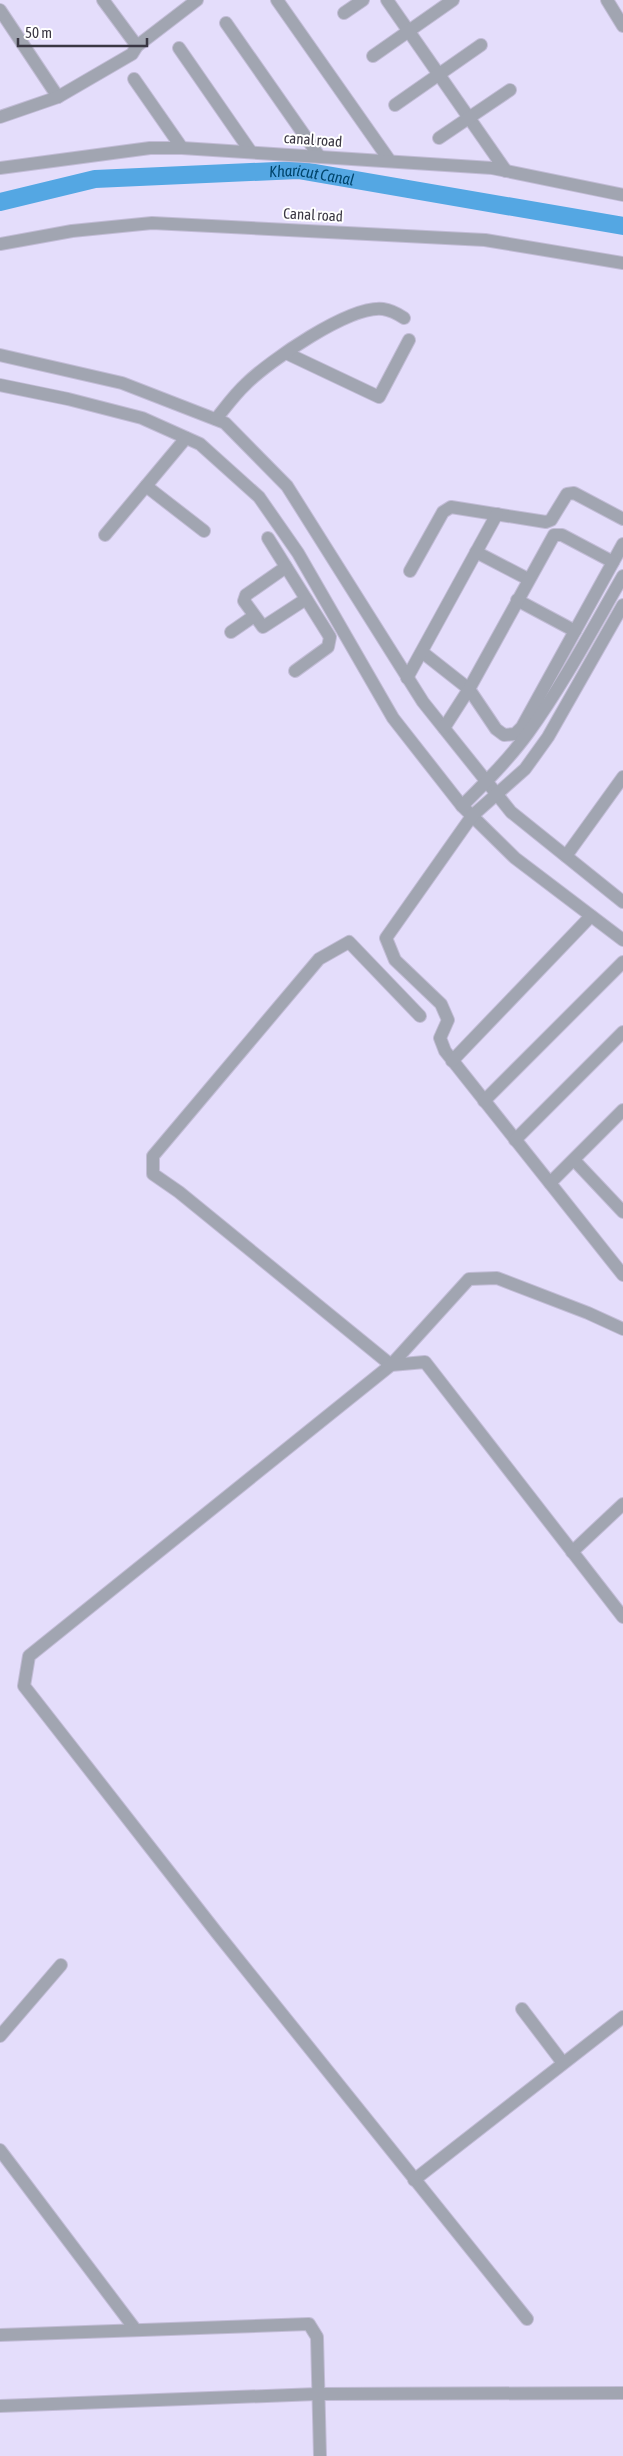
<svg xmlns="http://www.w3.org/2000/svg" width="623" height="2456" font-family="'Asap Condensed',sans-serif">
	<rect width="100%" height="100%" fill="#e4ddfb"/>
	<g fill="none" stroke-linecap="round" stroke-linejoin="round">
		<path stroke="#54a7e3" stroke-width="18" id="s1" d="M0,202L95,179L298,170L623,226"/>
		<g stroke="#c2bcd6" stroke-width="14">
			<g id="minor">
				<polyline points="103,0 137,46"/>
				<polyline points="277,0 390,161"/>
				<polyline points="387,0 506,171"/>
				<polyline points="607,0 623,26"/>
				<polyline points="0,10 58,97"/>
				<polyline points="344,13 363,0"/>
				<polyline points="226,23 319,156"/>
				<polyline points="179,48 251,152"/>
				<polyline points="373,56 453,0"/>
				<polyline points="134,79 182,148"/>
				<polyline points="395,105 481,45"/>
				<polyline points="0,117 58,97 132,54 137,46 197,0"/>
				<polyline points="439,138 510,90"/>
				<polyline points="0,168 150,148 182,148 492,168 623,195"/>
				<polyline points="0,244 72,231 152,223 485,240 623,263"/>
				<polyline points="286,353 379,397 409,340"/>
				<polyline points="0,355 122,383 225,423 287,486 423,702 511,812 623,902"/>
				<polyline points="0,385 68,399 142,418 200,444 259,497 298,553 393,718 462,806 515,858 623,940"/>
				<path d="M216,419C225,408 235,394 246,384C269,361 350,305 383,309C390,310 398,314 404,318"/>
				<polyline points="146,486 204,531"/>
				<polyline points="105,535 186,438"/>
				<polyline points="268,538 330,637 328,647 295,671"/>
				<polyline points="476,552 528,579"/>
				<polyline points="286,567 246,595 244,601 263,627 306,599"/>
				<polyline points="410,571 443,512 451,507 546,522 551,520 567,494 574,493 623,519"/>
				<polyline points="517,600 575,631"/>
				<polyline points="623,605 548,737 525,769 472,816 386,938 395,960 441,1004 448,1020 440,1038 445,1051 623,1275"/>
				<polyline points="231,632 254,616"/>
				<polyline points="422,652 469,689 496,729 504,735 515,734 522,727 623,544"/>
				<polyline points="407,678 497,514"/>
				<polyline points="444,728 469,689 554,535 562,535 613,562"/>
				<path d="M462,806C485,783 509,759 528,733C564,683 593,628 623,576"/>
				<polyline points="566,856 623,777"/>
				<polyline points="420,1016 349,942 319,959 153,1156 153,1174 179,1192 391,1365 469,1279 497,1278 588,1313 623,1329"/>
				<polyline points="452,1061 591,916"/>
				<polyline points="484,1101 623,962"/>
				<polyline points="515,1140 623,1032"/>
				<polyline points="574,1160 623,1212"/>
				<polyline points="550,1183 623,1110"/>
				<polyline points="572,1552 623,1504"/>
				<polyline points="522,2009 563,2063"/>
				<polyline points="0,2036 61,1965"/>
				<polyline points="0,2150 135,2329"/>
				<polyline points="414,2180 623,2017"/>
				<polyline points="527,2319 217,1933 24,1686 29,1656 391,1365 425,1362 623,1617"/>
				<polyline points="0,2335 309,2324 317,2337 320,2456"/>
				<polyline points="0,2406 317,2394 623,2393"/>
			</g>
		</g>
		<use href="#minor" stroke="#a1a5b1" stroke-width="12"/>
	</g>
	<g text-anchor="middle" stroke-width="4" stroke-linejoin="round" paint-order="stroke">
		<g font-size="15" fill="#3a3743" stroke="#fff">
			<text transform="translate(313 140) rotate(4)" y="5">canal road</text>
			<text transform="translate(313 215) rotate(3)" y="5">Canal road</text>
		</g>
		<g font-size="16" font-style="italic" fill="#00456c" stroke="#fff">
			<text dy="6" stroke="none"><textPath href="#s1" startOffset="315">Kharicut Canal</textPath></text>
		</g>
	</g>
	<path d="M18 38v8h129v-8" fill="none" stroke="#3a3743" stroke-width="2.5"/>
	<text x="25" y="38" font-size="15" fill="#3a3743" stroke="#ffffff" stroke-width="4" paint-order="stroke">50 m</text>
</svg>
